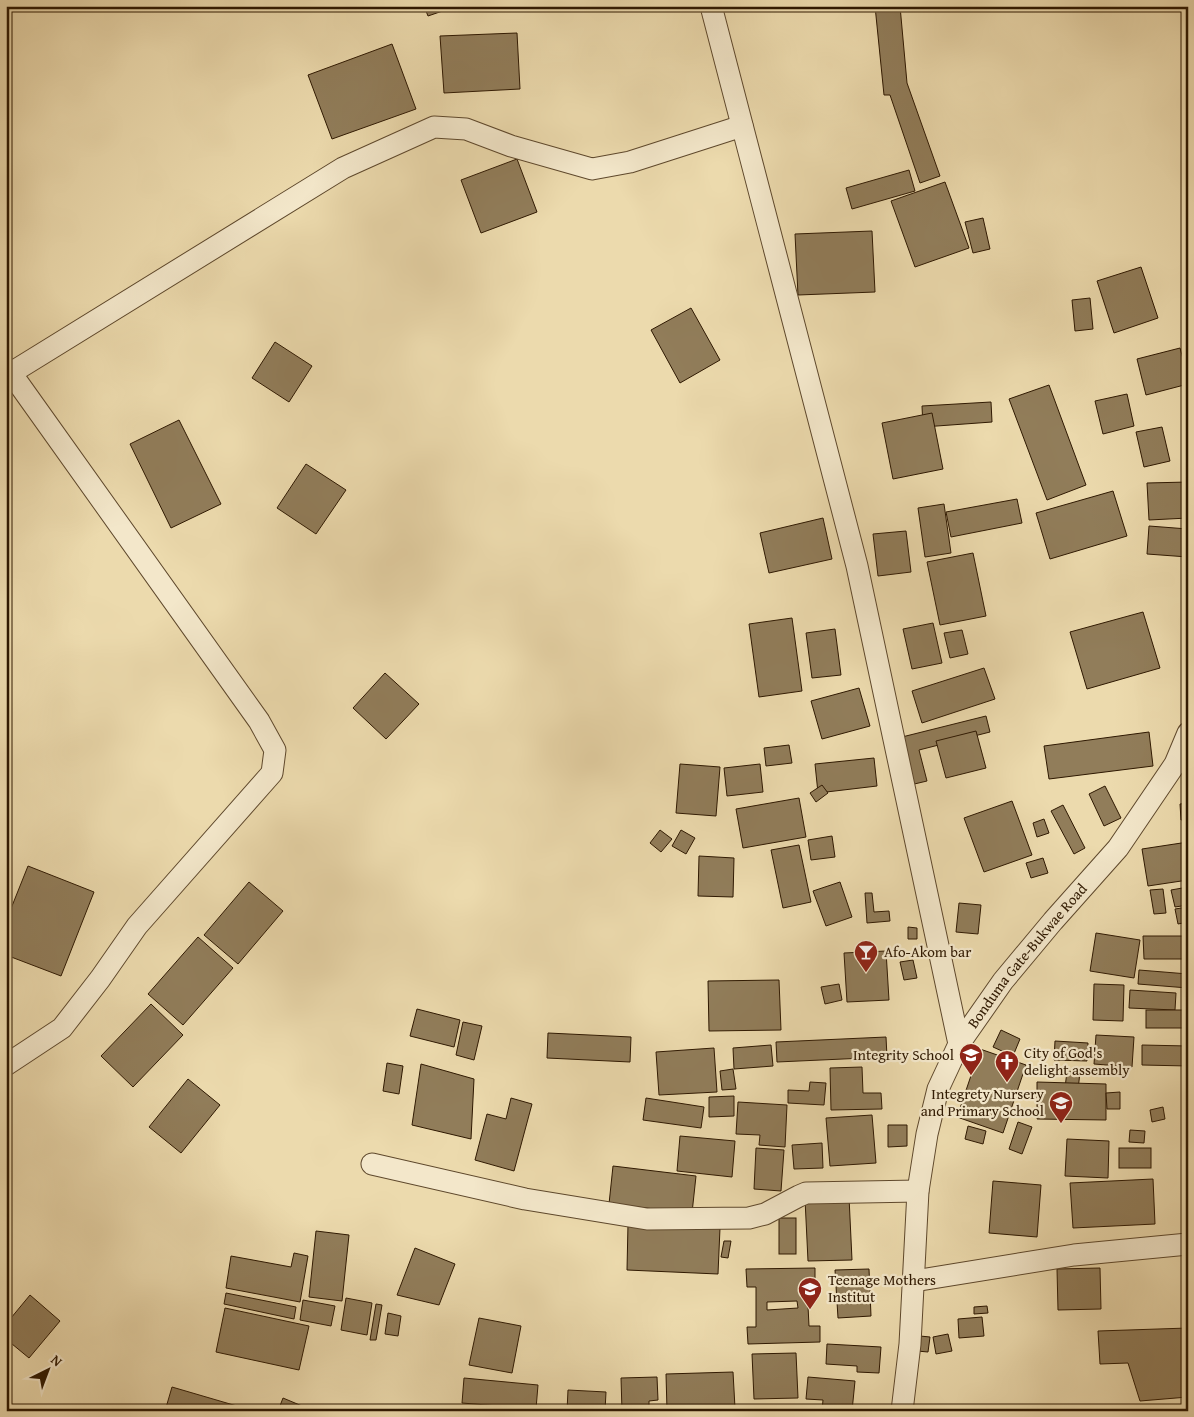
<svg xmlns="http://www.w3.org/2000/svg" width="1194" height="1417" font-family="'Gentium Book Plus',serif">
	<rect width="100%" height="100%" fill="#ecdaad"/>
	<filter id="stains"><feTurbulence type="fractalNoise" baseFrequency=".004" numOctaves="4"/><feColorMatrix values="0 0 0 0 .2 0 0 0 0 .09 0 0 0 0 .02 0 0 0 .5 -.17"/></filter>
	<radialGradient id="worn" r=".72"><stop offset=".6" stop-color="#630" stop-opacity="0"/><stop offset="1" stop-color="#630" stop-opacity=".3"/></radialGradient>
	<g fill="#917d5a" stroke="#2e1801" fill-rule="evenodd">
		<polygon points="424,6 457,6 428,16"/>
		<polygon points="875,6 900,6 907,83 940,176 920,183 890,95 884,95"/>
		<polygon points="517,33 520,89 444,93 440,36"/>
		<polygon points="392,44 416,109 332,139 308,75"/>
		<polygon points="517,159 537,212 481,233 461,180"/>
		<polygon points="909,170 915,191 852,209 846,188"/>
		<polygon points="945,182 969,248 915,267 891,201"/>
		<polygon points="983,218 990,249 973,253 965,222"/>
		<polygon points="872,231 875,292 798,295 795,234"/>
		<polygon points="1141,267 1158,318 1114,333 1097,281"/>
		<polygon points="1090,298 1093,329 1075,331 1072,300"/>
		<polygon points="691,308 720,360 680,383 651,330"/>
		<polygon points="275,342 312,366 289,402 252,378"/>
		<polygon points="1180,348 1188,377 1188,384 1146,395 1137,359"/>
		<polygon points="1049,385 1086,485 1047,500 1009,399"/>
		<polygon points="1127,394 1134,426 1103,434 1095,401"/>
		<polygon points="991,402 992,422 923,427 922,406"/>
		<polygon points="932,413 943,469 893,479 882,423"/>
		<polygon points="179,420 221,504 171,528 130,444"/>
		<polygon points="1162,427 1170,461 1144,467 1136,432"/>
		<polygon points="306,464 346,490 316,534 277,508"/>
		<polygon points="1188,482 1188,518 1149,520 1147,483"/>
		<polygon points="1113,491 1127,536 1050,559 1036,513"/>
		<polygon points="1017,499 1022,523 951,537 946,512"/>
		<polygon points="944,504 951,553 925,557 918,508"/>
		<polygon points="823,518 832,559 769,573 760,533"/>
		<polygon points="1149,526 1188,529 1188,557 1147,554"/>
		<polygon points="906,531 911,572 878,576 873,534"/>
		<polygon points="973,553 986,616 940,625 927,562"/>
		<polygon points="1143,612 1160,668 1087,689 1070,632"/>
		<polygon points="792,618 802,691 759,697 749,624"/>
		<polygon points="933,623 942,663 912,669 903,629"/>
		<polygon points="835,629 841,675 812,678 806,633"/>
		<polygon points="962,630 968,654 950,658 944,633"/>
		<polygon points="984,668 995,699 922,723 912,691"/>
		<polygon points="385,673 419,704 386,739 353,708"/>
		<polygon points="859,688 870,726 822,739 811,701"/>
		<polygon points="986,716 990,732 919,750 927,781 906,786 894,739"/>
		<polygon points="976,731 986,768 946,778 936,741"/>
		<polygon points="1149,732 1153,766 1049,779 1044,746"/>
		<polygon points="789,745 792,763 766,766 764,748"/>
		<polygon points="874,758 877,786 818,793 815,764"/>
		<polygon points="680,764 720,767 716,816 676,813"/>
		<polygon points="760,764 763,792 727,796 724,768"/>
		<polygon points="822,785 828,793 816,802 810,793"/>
		<polygon points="1105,786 1121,818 1104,826 1089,794"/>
		<polygon points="799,798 806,837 743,848 736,809"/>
		<polygon points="1012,801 1032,855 984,872 964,818"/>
		<polygon points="1188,803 1188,819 1181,820 1180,804"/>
		<polygon points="1063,805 1085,848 1074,854 1051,811"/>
		<polygon points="1044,819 1049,833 1037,837 1033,823"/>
		<polygon points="660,830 672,839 661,852 650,843"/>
		<polygon points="681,830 695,838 686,854 672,846"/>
		<polygon points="832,836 835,857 811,860 808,840"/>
		<polygon points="1188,842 1188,880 1148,886 1142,849"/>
		<polygon points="799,845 811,902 783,908 771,850"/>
		<polygon points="699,856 734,858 733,897 698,896"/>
		<polygon points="1043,858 1048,873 1031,878 1026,863"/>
		<polygon points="28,866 94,892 61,976 6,955 6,921"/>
		<polygon points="249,882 283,911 238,964 204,935"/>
		<polygon points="840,882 852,917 826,926 813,891"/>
		<polygon points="1188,887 1188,905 1175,907 1171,890"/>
		<polygon points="1163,889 1166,913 1154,914 1150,890"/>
		<polygon points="865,893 872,893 874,912 889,911 890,921 867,923"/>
		<polygon points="959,903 981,905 978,934 956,932"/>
		<polygon points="1188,907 1188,922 1178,924 1175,909"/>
		<polygon points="908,927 917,928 917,939 908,939"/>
		<polygon points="1096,933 1140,940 1134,978 1090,971"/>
		<polygon points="1143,936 1188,936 1188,959 1144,959"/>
		<polygon points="198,937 233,968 183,1025 148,994"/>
		<polygon points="886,951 889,1000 847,1002 844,953"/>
		<polygon points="913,960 917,978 904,980 900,962"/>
		<polygon points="1139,970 1188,974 1188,988 1138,984"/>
		<polygon points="779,980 781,1030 709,1031 708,981"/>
		<polygon points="839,984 842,1000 825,1004 821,987"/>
		<polygon points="1094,984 1124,985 1123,1021 1093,1020"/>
		<polygon points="1130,990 1176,993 1175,1010 1129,1008"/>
		<polygon points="151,1004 183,1035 133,1087 101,1056"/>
		<polygon points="417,1009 460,1020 454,1047 410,1036"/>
		<rect x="1146" y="1010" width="42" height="18"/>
		<polygon points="463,1022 482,1026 474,1060 456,1055"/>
		<polygon points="1001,1030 1020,1039 1013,1056 993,1047"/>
		<polygon points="548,1033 631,1037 630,1062 547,1058"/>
		<polygon points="1096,1035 1134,1037 1132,1067 1094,1064"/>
		<polygon points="886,1037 887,1057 777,1062 776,1042"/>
		<polygon points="1055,1041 1088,1043 1087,1061 1054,1060"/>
		<polygon points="771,1045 773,1066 734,1069 733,1048"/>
		<polygon points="1142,1045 1188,1046 1188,1066 1142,1065"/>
		<polygon points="714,1048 717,1092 659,1095 656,1052"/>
		<polygon points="980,1049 1026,1065 1003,1133 957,1117"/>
		<polygon points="387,1063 403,1066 399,1094 383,1091"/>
		<polygon points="421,1064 474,1079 471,1139 412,1125"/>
		<polygon points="862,1067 863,1093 881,1093 882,1109 831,1110 830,1068"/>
		<polygon points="733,1069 736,1089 722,1090 720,1071"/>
		<polygon points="1067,1071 1080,1072 1078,1090 1065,1088"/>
		<polygon points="188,1079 220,1105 181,1153 149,1127"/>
		<polygon points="810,1082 826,1083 824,1105 788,1103 788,1090 809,1091"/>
		<polygon points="1037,1082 1106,1084 1106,1120 1037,1119"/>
		<polygon points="1120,1092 1120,1109 1107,1109 1106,1093"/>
		<polygon points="734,1096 734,1116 709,1117 709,1097"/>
		<polygon points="511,1098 532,1104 514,1171 475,1160 487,1114 506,1119"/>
		<polygon points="646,1098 704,1107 701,1128 643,1120"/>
		<polygon points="738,1102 787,1105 785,1147 759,1145 760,1135 736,1134"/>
		<polygon points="1163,1107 1165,1119 1152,1122 1150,1110"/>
		<polygon points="872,1115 876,1163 830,1166 826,1118"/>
		<polygon points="1018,1122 1032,1127 1022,1154 1009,1149"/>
		<polygon points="888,1125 907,1125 907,1146 888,1147"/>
		<polygon points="968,1126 986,1131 983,1144 965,1139"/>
		<polygon points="1130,1130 1145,1131 1144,1143 1129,1142"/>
		<polygon points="680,1136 735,1141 732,1177 677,1171"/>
		<polygon points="1067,1139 1109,1141 1108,1178 1065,1176"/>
		<polygon points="822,1143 823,1168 794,1169 792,1145"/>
		<polygon points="756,1148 784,1150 781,1191 754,1189"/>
		<rect x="1119" y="1148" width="32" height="20"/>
		<polygon points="613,1166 696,1176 692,1213 609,1204"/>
		<polygon points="1153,1179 1155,1224 1073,1228 1070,1183"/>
		<polygon points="993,1181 1041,1185 1037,1237 989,1233"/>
		<polygon points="849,1197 852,1260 808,1261 805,1199"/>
		<rect x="779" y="1218" width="17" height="36"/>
		<polygon points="628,1224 720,1228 718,1274 627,1270"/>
		<polygon points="316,1231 349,1235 342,1301 309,1297"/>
		<polygon points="724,1241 731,1241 728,1258 721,1257"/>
		<polygon points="415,1248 455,1264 439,1305 397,1295"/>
		<polygon points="294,1253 308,1256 300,1302 226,1288 231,1256 291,1267"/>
		<path d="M815,1268V1286H807L809,1326H820V1342L748,1344L747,1327H756V1287H747L746,1269ZM797,1301L798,1308L767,1310V1302Z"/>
		<polygon points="1100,1268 1101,1309 1058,1310 1057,1269"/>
		<polygon points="869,1269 871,1316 838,1318 835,1270"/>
		<polygon points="226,1293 296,1307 294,1319 224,1304"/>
		<polygon points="30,1295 60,1321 29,1358 6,1339 6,1324"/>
		<polygon points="346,1298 372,1303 367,1335 341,1330"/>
		<polygon points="303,1300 335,1306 331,1326 300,1320"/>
		<polygon points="376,1304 382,1305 376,1340 370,1340"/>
		<polygon points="987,1306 988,1313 974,1314 974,1307"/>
		<polygon points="225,1308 309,1326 299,1370 216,1352"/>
		<polygon points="388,1313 401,1316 398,1336 385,1334"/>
		<polygon points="982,1317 984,1336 959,1338 958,1319"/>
		<polygon points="479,1318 521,1326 512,1373 469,1365"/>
		<polygon points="1188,1328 1188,1397 1140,1401 1128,1363 1100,1364 1098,1331"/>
		<polygon points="948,1334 952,1351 936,1354 933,1337"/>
		<polygon points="920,1336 930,1337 928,1352 917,1351"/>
		<polygon points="827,1344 881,1347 879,1373 857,1372 857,1366 826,1364"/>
		<polygon points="796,1353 798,1398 754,1399 752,1354"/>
		<polygon points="733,1372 735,1408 667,1410 666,1374"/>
		<polygon points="657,1377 658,1400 649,1401 649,1411 622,1411 621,1378"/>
		<polygon points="808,1377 855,1381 852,1411 822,1411 823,1400 806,1399"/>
		<polygon points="464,1378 538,1385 536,1409 462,1403"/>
		<polygon points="172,1387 254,1411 165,1411"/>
		<polygon points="568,1390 606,1392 605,1411 567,1411"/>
		<polygon points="283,1398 314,1411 278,1411"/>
		<polygon points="1144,1406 1188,1409 1188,1411 1143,1411"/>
	</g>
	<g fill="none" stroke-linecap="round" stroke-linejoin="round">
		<g stroke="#5e482c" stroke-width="23">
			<g id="street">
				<polyline points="711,6 857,566 959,1044"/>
				<polyline points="6,368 11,373 343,168 434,127 466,129 511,146 592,169 630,162 742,126"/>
				<polyline points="6,1065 62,1028 100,979 137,926 272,773 275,750 259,721 11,373"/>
				<polyline points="372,1164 525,1199 647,1219 749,1218 765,1214 799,1196 806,1193 918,1191"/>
				<polyline points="914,1281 1074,1255 1188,1244"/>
				<path id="s1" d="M902,1411L910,1344L918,1191L927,1134L938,1089L959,1044L1003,981L1053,921L1118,848L1175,764L1188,733"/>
			</g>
		</g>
		<use href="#street" stroke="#f3e7ca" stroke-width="21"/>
	</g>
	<defs>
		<g id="bar-pin" transform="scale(1.25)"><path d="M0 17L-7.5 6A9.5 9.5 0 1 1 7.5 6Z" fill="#8f2418" stroke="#f3e7ca"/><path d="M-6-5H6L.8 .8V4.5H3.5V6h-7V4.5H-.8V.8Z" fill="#fff"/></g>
		<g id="school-pin" transform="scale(1.25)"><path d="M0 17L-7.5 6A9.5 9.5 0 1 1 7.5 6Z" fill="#8f2418" stroke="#f3e7ca"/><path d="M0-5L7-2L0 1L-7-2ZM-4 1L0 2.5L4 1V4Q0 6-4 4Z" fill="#fff"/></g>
		<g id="church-pin" transform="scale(1.25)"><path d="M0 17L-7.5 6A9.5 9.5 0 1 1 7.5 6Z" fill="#8f2418" stroke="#f3e7ca"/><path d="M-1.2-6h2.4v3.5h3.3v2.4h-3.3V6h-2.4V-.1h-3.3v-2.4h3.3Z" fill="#fff"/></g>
	</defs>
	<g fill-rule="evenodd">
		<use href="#bar-pin" x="866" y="952"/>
		<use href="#school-pin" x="971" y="1055"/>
		<use href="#church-pin" x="1007" y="1062"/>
		<use href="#school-pin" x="1061" y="1103"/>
		<use href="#school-pin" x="810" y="1289"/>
	</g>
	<g text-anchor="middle" stroke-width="4.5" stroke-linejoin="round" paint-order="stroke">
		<g font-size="15" fill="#2e1801" stroke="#f3e7ca" text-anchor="start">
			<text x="884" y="957">Afo-Akom bar</text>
			<text x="1024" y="1058">City of God's<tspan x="1024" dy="17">delight assembly</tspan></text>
			<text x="954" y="1060" text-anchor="end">Integrity School</text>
			<text x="1044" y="1099" text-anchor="end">Integrety Nursery<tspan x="1044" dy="17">and Primary School</tspan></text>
			<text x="828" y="1285">Teenage Mothers<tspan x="828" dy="17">Institut</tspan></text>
		</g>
		<g font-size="15" fill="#2e1801" stroke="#f3e7ca">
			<text dy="5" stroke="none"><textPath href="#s1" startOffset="486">Bonduma Gate-Bukwae Road</textPath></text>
		</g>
	</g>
	<rect width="1194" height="1417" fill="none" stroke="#ecdaad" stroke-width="25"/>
	<rect x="8" y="8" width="1179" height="1402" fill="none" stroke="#2e1801" stroke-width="2.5"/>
	<rect x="12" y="12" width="1169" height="1392" fill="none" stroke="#2e1801"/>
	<g transform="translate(48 1370) rotate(42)" stroke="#f3e7ca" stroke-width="4" paint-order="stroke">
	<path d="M0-4L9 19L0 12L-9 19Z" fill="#2e1801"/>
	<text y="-8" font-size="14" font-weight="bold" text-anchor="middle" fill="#2e1801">N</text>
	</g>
	<rect width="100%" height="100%" filter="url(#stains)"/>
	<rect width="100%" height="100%" fill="url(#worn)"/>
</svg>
